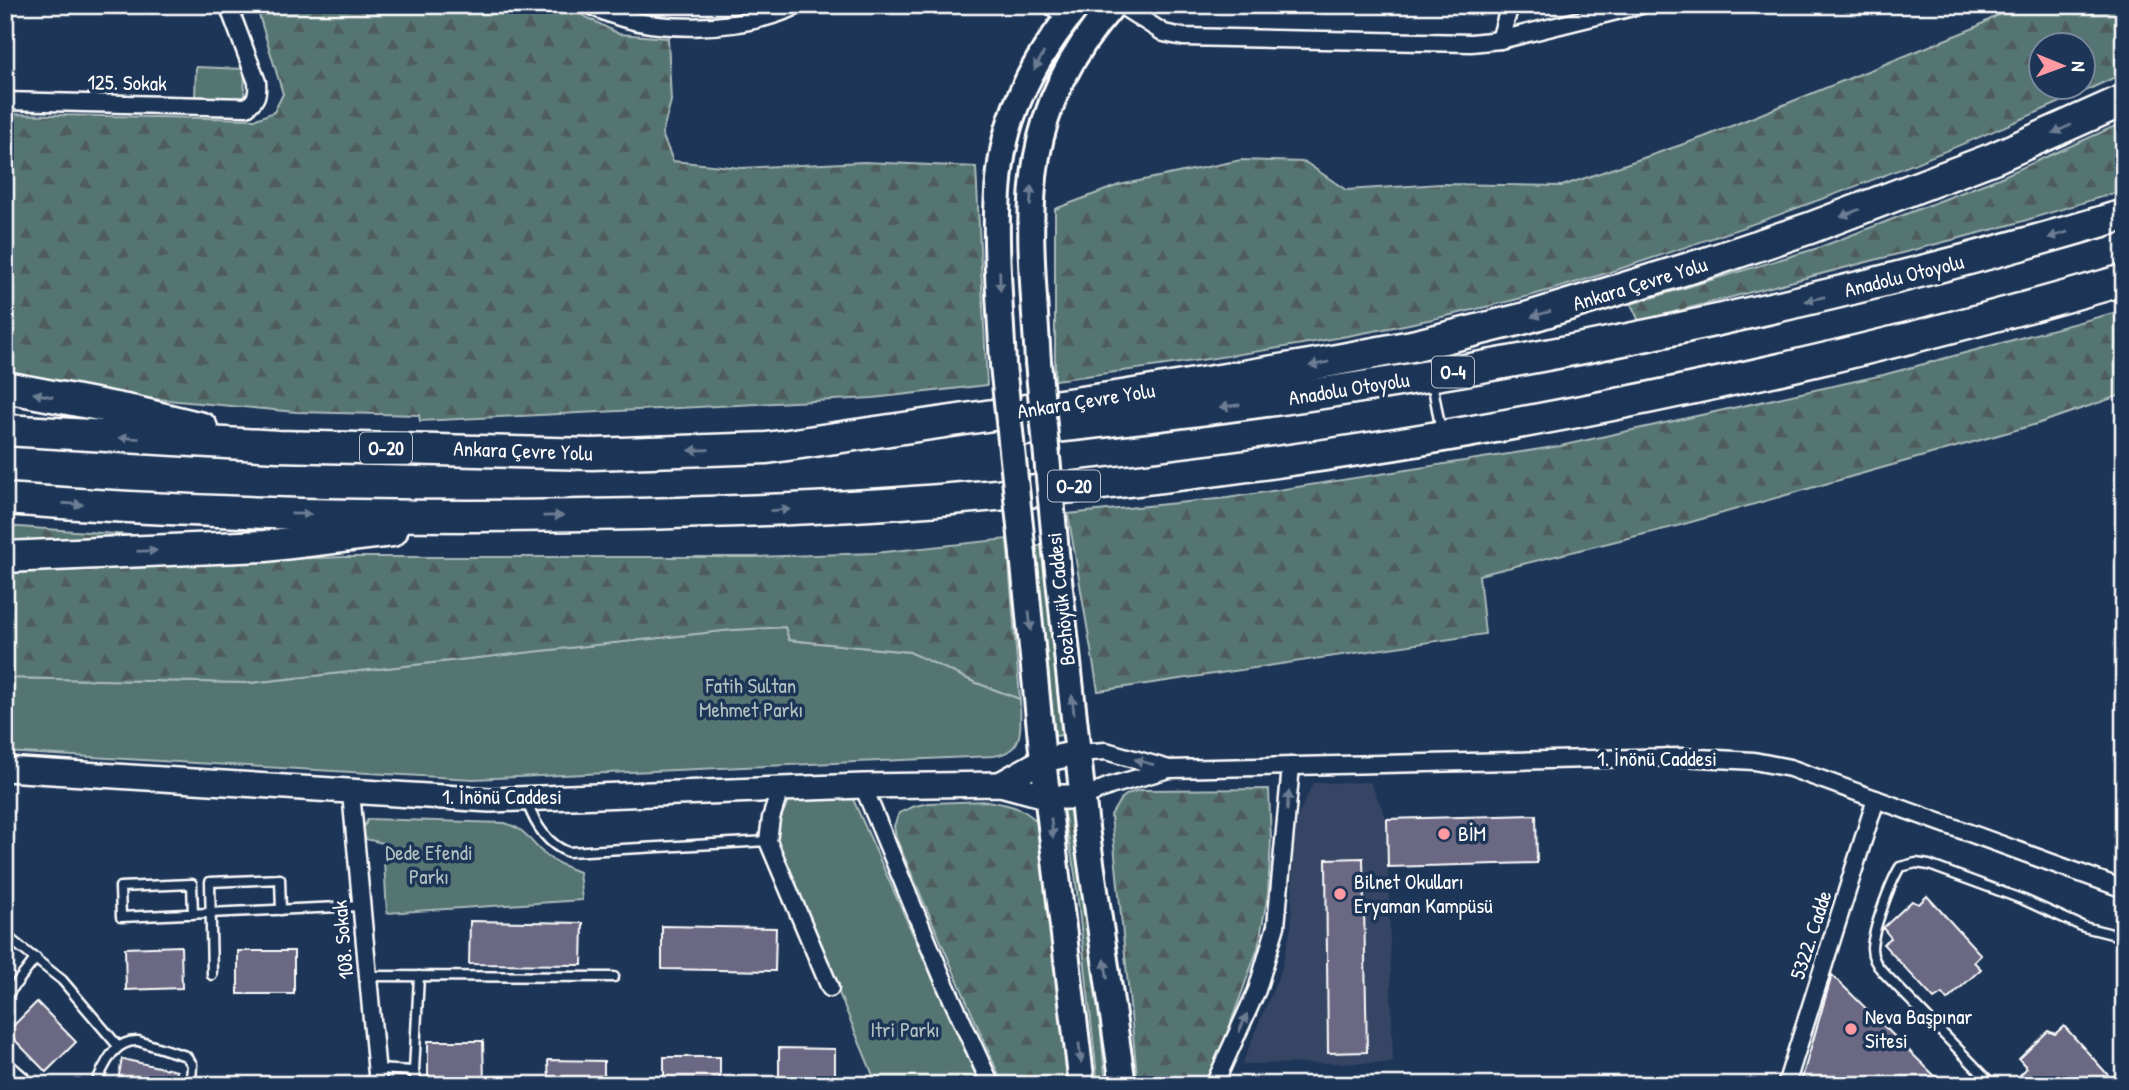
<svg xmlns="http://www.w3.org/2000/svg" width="2129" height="1090" font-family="'Patrick Hand',sans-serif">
	<defs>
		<pattern id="forest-firs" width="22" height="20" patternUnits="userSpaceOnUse" patternTransform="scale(1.75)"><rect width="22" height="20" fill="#547473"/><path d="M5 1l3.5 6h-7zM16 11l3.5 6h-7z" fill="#4f5c5c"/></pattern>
	</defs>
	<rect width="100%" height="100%" fill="#1d3557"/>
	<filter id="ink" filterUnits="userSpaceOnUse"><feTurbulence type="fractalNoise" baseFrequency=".0143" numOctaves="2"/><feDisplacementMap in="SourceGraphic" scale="14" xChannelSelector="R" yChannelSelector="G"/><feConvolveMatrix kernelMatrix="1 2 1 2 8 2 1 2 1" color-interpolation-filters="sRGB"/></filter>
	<g filter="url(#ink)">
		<polygon fill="#344464" points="1370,782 1387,819 1393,1063 1242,1064 1281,970 1291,927 1293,860 1297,818 1313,783"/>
		<g fill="#547473" stroke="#aabab9" stroke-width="2">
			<polygon points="196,67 245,69 244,101 195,99"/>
			<polygon points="1035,546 1046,546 1070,734 1055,736"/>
			<path d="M785,627L789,640L910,652L974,682L1020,699C1020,725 1027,751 994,756L473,779L5,752V678L250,683L732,630Z"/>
			<polygon points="852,797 980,1085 877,1085 773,833 789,800"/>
			<path d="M368,819L505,823C528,831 524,835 540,850C551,861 564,866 579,872L582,900L387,913L383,843L365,839L363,829Z"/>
		</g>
		<g fill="url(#forest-firs)" stroke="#aabab9" stroke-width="2" fill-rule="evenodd">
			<polygon points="256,5 563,5 619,34 668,38 671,101 662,134 673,161 741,168 864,162 976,167 987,385 873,398 420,421 419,415 296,412 123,396 5,372 5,114 256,119 274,112 283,94"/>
			<path d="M2017,5H2124V73C1992,135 1856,189 1718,236C1650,259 1583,282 1514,300C1364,338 1209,360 1055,380V209L1119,185L1241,160L1305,162L1346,190L1441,184L1562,186L1704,137L1974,28ZM2042,46H2084V88H2042Z"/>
			<polygon points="2124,122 2124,190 2010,225 1639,321 1631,304 1818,248 1999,178"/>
			<polygon points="2124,310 2124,394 2037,424 1677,526 1479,575 1485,634 1098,691 1068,514 1227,498 1560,446 1883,375"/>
			<polygon points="5,526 171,538 5,544"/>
			<polygon points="1007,539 1020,699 974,682 910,652 789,640 785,627 732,630 250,683 5,678 5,568 345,557 753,557 875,553"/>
			<path d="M1269,789L1271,840L1268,894L1258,948L1213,1072L1207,1085H1138L1111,815C1121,799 1120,795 1140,790Z"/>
			<path d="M987,801C1011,805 1029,808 1042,829L1075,1085H1003L896,838L894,826L899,813L915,806L929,803Z"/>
			<polygon points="1079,807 1106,1085 1098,1085 1075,874 1063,809"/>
		</g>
		<g fill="#6b6782" stroke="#fff" stroke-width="2">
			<polygon points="1536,815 1537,863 1388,867 1387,819"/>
			<polygon points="1363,858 1367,1052 1328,1053 1326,859"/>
			<polygon points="1927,896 1981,955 1974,962 1981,969 1947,1000 1942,994 1934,999 1883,944 1891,938 1883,928 1912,901 1919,904"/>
			<polygon points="470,921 583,923 582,965 469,964"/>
			<polygon points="662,926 776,928 775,971 662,969"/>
			<polygon points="181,946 182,988 126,990 125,948"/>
			<rect x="238" y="951" width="56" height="43"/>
			<polygon points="1832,975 1944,1085 1800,1085"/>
			<polygon points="37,1002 76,1042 46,1072 7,1032"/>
			<polygon points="2064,1026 2117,1085 2029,1085 2020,1075 2027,1068 2019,1059 2048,1031 2055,1034"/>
			<polygon points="428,1041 483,1041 484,1083 428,1083"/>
			<polygon points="779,1048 835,1049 835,1085 779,1085"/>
			<rect x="664" y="1057" width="56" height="28"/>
			<polygon points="122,1059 177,1071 174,1085 117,1085"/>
			<polygon points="548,1060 604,1061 604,1085 549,1085"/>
		</g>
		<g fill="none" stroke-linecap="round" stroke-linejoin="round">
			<g stroke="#fff" stroke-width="13">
				<g id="lane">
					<polyline points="1432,382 1441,431"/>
					<path d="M527,802C534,822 546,844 568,852L768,841"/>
					<path d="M193,914L192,884L120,887L121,917C201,913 281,910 361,906"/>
					<polyline points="5,935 62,980 118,1046"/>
					<polyline points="212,975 210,882 280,879 281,910"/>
					<polyline points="367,976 614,977"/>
					<polyline points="5,998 36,958"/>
					<polyline points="376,1069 414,1071"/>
					<path d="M95,1085C105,1065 113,1040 138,1041L186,1056L192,1064L191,1085"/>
					<polyline points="417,1085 414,1071 419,976"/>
					<path d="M1993,1085L1884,973C1877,966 1872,959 1872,948C1873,930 1890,883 1900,867L1916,863L1929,865L2024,900L2084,927L2124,937"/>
				</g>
			</g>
			<g stroke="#fff" stroke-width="21">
				<g id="street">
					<path d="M590,5C648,36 741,32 799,5"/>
					<polyline points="1050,5 1068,18"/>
					<polyline points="1120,5 1164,33 1183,37 1471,43 1500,40 1641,5"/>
					<polyline points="1500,40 1510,5"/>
					<path d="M5,101L247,107C257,99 258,94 257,82L228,5"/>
					<polyline points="1077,753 1106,751 1169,769 1110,786 1083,797"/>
					<polyline points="1169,769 1681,757 1754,761 1790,768 2124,889"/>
					<polyline points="863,786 946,986 991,1085"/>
					<polyline points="780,790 771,818 768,841 830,988"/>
					<polyline points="351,792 378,1085"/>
					<polyline points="5,1066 27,1085"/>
					<polyline points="1214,1085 1257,990 1276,926 1291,766"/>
					<polyline points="1786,1085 1876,799"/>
				</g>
			</g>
			<g stroke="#fff" stroke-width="28">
				<g id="secondary">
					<polyline points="5,769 490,800 863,786 1000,784 1049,797 1083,797"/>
					<polyline points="1000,784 1043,760 1077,753"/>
				</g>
			</g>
			<g stroke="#fff" stroke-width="30">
				<g id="primary">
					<path d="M1038,362C1030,221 1011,121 1113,5"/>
					<path d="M1003,365C1000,290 987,191 1011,120C1025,77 1050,39 1078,5"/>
					<polyline points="1056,552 1086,828 1123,1085"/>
					<polyline points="1023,554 1043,760 1082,1085"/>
				</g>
			</g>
			<g stroke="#fff" stroke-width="35">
				<g id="highway">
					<polyline points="5,387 136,412 202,428"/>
					<polyline points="5,430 278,446 592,454 767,448 1122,396 1310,365 1412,346 1526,318 1706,263 1810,228 1994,158 2124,100"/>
					<path d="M1016,431C1391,394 1762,323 2124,215"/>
					<path d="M5,499C216,515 428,519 640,514C744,511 848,508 951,499C1349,465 1741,391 2124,280"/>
					<polyline points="5,557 265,546 392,531"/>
				</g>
			</g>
			<use href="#lane" stroke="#1d3557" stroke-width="8"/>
			<use href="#street" stroke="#1d3557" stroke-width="16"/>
			<use href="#secondary" stroke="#1d3557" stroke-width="23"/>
			<use href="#primary" stroke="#1d3557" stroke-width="24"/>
			<use href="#highway" stroke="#1d3557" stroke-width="30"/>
			<g stroke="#fff" stroke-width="30" stroke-linecap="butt">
				<g id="primary-bridge">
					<polyline points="1038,362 1056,552"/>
					<polyline points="1003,365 1023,554"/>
				</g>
			</g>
			<use href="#primary-bridge" stroke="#1d3557" stroke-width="24"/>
		</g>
		<defs><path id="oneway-solid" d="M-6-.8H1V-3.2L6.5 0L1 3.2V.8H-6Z" transform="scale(1.75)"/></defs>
		<g fill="#6c7c92">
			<use href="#oneway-solid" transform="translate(1039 61) rotate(119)"/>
			<use href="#oneway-solid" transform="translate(2062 129) rotate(156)"/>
			<use href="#oneway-solid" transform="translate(1031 196) rotate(-86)"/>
			<use href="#oneway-solid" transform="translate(1850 213) rotate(159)"/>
			<use href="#oneway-solid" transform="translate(2058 235) rotate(163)"/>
			<use href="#oneway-solid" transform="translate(1000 281) rotate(88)"/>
			<use href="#oneway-solid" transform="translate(1815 299) rotate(167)"/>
			<use href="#oneway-solid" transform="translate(1541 314) rotate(164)"/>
			<use href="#oneway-solid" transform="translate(1319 364) rotate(169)"/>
			<use href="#oneway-solid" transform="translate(43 395) rotate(-169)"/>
			<use href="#oneway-solid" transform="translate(1230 406) rotate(173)"/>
			<use href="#oneway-solid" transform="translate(129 438) rotate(-177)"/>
			<use href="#oneway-solid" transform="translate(699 450) rotate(178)"/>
			<use href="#oneway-solid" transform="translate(73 504) rotate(4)"/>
			<use href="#oneway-solid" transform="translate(780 510) rotate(-3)"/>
			<use href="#oneway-solid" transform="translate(301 514) rotate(1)"/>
			<use href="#oneway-solid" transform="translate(553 516) rotate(-1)"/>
			<use href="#oneway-solid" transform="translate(147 551) rotate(-2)"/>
			<use href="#oneway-solid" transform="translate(1030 621) rotate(84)"/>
			<use href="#oneway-solid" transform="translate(1073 705) rotate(-96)"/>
			<use href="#oneway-solid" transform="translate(1144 762) rotate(-164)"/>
			<use href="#oneway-solid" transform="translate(1288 801) rotate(-84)"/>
			<use href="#oneway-solid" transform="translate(1052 828) rotate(83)"/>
			<use href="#oneway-solid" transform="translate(1106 969) rotate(-98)"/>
			<use href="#oneway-solid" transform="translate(1243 1023) rotate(-66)"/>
			<use href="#oneway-solid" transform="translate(1080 1053) rotate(84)"/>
		</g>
	</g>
	<g fill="#ff9aa2" stroke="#1d3557" stroke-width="2.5">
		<circle cx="1444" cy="834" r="7"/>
		<circle cx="1340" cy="894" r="7"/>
		<circle cx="1851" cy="1029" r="7"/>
	</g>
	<g text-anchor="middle" stroke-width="7" stroke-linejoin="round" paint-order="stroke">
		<g fill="#1d3557" stroke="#bbc2cd" stroke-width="2">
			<rect x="1432" y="356.5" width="42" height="31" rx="5"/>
			<rect x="360" y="432.5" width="52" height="31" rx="5"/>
			<rect x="1048" y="470.5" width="52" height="31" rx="5"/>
		</g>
		<g font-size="19" font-weight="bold" fill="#fff">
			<text x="1453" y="379">O-4</text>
			<text x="386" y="455">O-20</text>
			<text x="1074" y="493">O-20</text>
		</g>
		<g font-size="21" fill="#fff" stroke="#1d3557">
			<text transform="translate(127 83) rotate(1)" y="7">125. Sokak</text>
			<text transform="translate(1904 276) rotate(-14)" y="7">Anadolu Otoyolu</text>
			<text transform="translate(1640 284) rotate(-17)" y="7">Ankara Çevre Yolu</text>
			<text transform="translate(1349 389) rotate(-9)" y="7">Anadolu Otoyolu</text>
			<text transform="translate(1086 401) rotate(-9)" y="7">Ankara Çevre Yolu</text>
			<text transform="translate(523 451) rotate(2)" y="7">Ankara Çevre Yolu</text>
			<text transform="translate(1061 599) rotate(-96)" y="7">Bozhöyük Caddesi</text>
			<text x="1657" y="766">1. İnönü Caddesi</text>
			<text x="502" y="804">1. İnönü Caddesi</text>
			<text transform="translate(1811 935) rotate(-72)" y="7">5322. Cadde</text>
			<text transform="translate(343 940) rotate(-95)" y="7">108. Sokak</text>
		</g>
		<g font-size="21" fill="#b2c0c0" stroke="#1d3557">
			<text x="751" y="693">Fatih Sultan<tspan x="751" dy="24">Mehmet Parkı</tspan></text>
			<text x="429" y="860">Dede Efendi<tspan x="429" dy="24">Parkı</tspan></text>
			<text x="905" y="1037">Itri Parkı</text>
		</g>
		<g font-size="21" fill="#fff" stroke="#1d3557" text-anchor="start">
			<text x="1458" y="841">BİM</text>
			<text x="1354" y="889">Bilnet Okulları<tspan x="1354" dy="24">Eryaman Kampüsü</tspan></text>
			<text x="1865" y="1024">Neva Başpınar<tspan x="1865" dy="24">Sitesi</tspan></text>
		</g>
	</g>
	<rect width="2129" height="1090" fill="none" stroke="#1d3557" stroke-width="28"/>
	<rect x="14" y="14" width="2101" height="1062" fill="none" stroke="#fff" stroke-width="2.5" filter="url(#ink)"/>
	<g transform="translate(2062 66) rotate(91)"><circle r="33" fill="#1d3557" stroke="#77869a" stroke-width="2"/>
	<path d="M0-5L12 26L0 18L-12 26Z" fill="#ff9aa2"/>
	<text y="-10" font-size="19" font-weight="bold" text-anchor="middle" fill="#ffffff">N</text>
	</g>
</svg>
